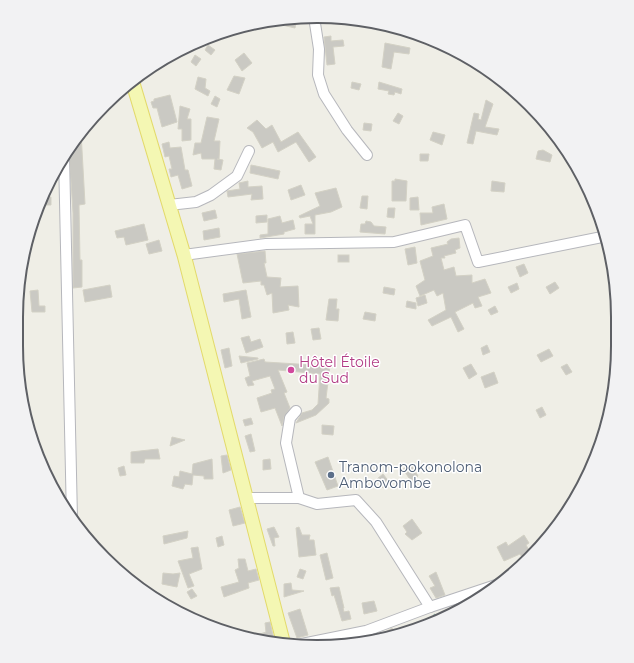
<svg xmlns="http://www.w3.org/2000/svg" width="634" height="663" font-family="Montserrat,sans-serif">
	<rect width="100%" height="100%" fill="#efeee6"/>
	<g fill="#cac9c3" stroke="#d3d1c5">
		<polygon points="297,17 295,28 282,25 283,19"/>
		<polygon points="331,36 331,41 343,40 344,46 333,47 335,64 327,65 324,37"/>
		<polygon points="385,43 410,48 409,54 394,52 391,69 382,67"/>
		<polygon points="208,45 215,50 211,55 205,50"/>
		<polygon points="244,53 252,63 242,71 235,60"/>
		<polygon points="195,55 201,59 196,66 191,62"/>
		<polygon points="234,76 245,78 239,94 227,90"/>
		<polygon points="198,77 206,79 205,88 210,91 208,96 195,89"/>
		<polygon points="352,82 361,84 359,90 351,88"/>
		<polygon points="379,82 402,89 401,94 395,92 394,95 388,94 389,91 378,89"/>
		<polygon points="170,95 177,122 162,127 157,108 153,108 151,102 154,101 154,99"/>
		<polygon points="215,96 220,99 217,107 211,104"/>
		<polygon points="486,100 493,104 485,127 499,129 497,135 476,131 473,144 467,143 474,113 479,114 478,119 481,120"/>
		<polygon points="180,106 190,109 187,119 191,119 191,140 182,141 182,129 178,129"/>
		<polygon points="398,113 403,116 399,124 393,121"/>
		<polygon points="207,117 219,119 214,141 220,141 219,159 217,159 223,160 221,170 214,169 215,159 202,159 201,153 193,155 195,143 201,143"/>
		<polygon points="257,120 266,129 272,125 281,142 298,132 316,157 309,162 296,142 278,152 273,142 262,148 253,132 247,128"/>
		<polygon points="364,123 372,124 371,131 363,130"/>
		<polygon points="81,132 85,204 79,205 80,260 82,260 82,287 73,288 73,213 69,149"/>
		<polygon points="433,132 445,135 442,145 430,140"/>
		<polygon points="169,142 170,148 181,147 185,170 188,170 192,186 182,189 178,175 171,177 169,169 172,169 169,156 165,157 162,144"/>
		<polygon points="543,150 552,155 550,162 536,159 538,151"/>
		<polygon points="420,154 429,154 428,161 420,161"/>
		<polygon points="251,165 280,171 278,179 250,173"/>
		<polygon points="395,179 407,181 406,201 392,201 392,181 395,181"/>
		<polygon points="248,181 248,187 262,186 263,199 251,200 252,194 228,197 227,191 240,189 239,183"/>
		<polygon points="492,181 505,183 504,192 491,191"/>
		<polygon points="301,185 305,195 291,200 288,190"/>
		<polygon points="336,188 342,207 331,212 315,215 315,234 305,234 305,224 313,224 310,216 300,218 299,216 320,206 315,193"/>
		<polygon points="362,196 368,196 367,209 360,208"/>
		<polygon points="51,197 51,205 42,205 42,198"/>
		<polygon points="418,197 419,210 410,210 410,198"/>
		<polygon points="444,204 447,219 421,225 420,213 433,213 432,207"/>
		<polygon points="388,208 395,208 394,218 387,217"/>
		<polygon points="215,210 217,218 204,221 202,213"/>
		<polygon points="267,215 267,222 256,223 256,216"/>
		<polygon points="280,216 282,223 293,220 295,229 284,232 284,234 260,238 260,235 268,234 268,219"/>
		<polygon points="366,221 371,222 374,226 386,227 385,234 360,232 361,224 365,224"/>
		<polygon points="144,224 148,240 126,245 124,237 117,238 115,231"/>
		<polygon points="219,228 220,237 204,240 203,231"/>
		<polygon points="459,238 460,248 455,250 456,253 444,256 445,258 441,258 444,270 454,267 456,276 472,275 472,283 485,279 491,293 478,297 482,306 475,308 473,303 455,312 464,329 458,332 451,317 432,326 428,320 446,310 443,293 437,296 434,290 420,296 416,286 425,280 420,261 433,256 431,248 448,244 447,242 451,239"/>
		<polygon points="159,240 162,251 149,254 146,244"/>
		<polygon points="415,247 417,263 408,265 405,249"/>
		<polygon points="265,251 266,263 264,263 267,277 281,278 280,287 298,286 299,307 288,305 289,310 273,313 272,293 267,295 264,285 261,285 261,281 243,283 237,254"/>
		<rect x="338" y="255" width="11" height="7"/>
		<polygon points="524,264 528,273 520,277 516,267"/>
		<polygon points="555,282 559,288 550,294 546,287"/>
		<polygon points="517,283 519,289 511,293 508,287"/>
		<polygon points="110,285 112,297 85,302 83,290"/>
		<polygon points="384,287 395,289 394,295 383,293"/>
		<polygon points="38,290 39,306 45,306 45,312 32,312 30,291"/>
		<polygon points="246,290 251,317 242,319 239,299 224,302 223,294"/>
		<polygon points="425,295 427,303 418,306 416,298"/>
		<polygon points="329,299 337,299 336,309 339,309 338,321 326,320"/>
		<polygon points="407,301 416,303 416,309 406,307"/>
		<polygon points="495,306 498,312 491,315 488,310"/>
		<polygon points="365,312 376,314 375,321 363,319"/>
		<polygon points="319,328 321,339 313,340 311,329"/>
		<polygon points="293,332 295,343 287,344 286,333"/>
		<polygon points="249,336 251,342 260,339 263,347 246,353 241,338"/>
		<polygon points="487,345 490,352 483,355 481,348"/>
		<polygon points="229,348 232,366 225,368 221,350"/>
		<polygon points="549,349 553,356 541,362 537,355"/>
		<polygon points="239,356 258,358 258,359 241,363"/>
		<polygon points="264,359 265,362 330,366 326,398 329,399 329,403 316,415 296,423 302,413 312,410 318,404 320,374 278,370 287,392 284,393 290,408 284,417 282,426 275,408 261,412 257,398 272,393 271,390 275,389 270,376 252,381 254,385 248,386 245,378 250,376 247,363"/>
		<polygon points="471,364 477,374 469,379 463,368"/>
		<polygon points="567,364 572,372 566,375 561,367"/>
		<polygon points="494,372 498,383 485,388 481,377"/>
		<polygon points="542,407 546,415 540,418 536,410"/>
		<polygon points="251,418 253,424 245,426 243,420"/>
		<polygon points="322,425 334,426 333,435 322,434"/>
		<polygon points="251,434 255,451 250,452 245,436"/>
		<polygon points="172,437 185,440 170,446"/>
		<polygon points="158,449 160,459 145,459 144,463 131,463 131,452"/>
		<polygon points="227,455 231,470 223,473 221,456"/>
		<polygon points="328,457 338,486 327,490 315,462"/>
		<polygon points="212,459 213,479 204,479 204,476 193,475 192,485 185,484 183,489 172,486 174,476 179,477 180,471 192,474 193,464"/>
		<polygon points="270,459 271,469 263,470 263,460"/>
		<polygon points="411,464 418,476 411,481 403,469"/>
		<polygon points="124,466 126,475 120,476 118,468"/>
		<polygon points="383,474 390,483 383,488 377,479"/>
		<polygon points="240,507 245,523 233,526 229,510"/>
		<polygon points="412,519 422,533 412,540 405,534 407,532 403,526"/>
		<polygon points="274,527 279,537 274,538 275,546 273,546 267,529"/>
		<polygon points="299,527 302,535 310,535 309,540 314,540 316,555 299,557 296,528"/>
		<polygon points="188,531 187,538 164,544 163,536"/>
		<polygon points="524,535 529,543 526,545 532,555 525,562 520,554 504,561 497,547 506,542 508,546"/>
		<polygon points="222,536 224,545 218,547 216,538"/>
		<polygon points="198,547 202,569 189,574 194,586 188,588 178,561 193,558 191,548"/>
		<polygon points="327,553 333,578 326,580 320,555"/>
		<polygon points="238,559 245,559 248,571 256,569 259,580 248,583 249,588 224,597 221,587 239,582 235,570 239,568"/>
		<polygon points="300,569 306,571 303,579 297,577"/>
		<polygon points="436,572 445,595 436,598 430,588 435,586 429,576"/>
		<polygon points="163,573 173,574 180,573 177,587 162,584"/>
		<polygon points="291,583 292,590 304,591 284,597 284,584"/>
		<polygon points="339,587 344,608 343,608 344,612 349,611 351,619 342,621 334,595 332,596 330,588"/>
		<polygon points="192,589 197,596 191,599 187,592"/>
		<polygon points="374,601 377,611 364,614 362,603"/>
		<polygon points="300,609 308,635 297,638 288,613"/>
		<polygon points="270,622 275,644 248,638 266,632 265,623"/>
		<polygon points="392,628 396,636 373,640 372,640"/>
	</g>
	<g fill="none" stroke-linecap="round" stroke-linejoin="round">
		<g stroke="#b6b7bc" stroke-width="12">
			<g id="minor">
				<polyline points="314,17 319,49 318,75 324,94 347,130 367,155"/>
				<polyline points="64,156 72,519"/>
				<polyline points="169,205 196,202 211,195 237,176 249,151"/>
				<polyline points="184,255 266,244 394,242 465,225 478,262 607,236"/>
				<polyline points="246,498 299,498 286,443 290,418 296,411"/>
				<polyline points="299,498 317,504 356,500 376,522 430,607"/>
				<polyline points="297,645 366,631 430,607 499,584"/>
			</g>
		</g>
		<g stroke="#e3da6b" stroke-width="15">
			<polyline id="major" points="132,80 184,255 284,645"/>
		</g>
		<polyline stroke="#9fc4b2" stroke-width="1.5" stroke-dasharray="4 2" stroke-linecap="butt" points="434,614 437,619"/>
		<use href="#minor" stroke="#fff" stroke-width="10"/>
		<use href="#major" stroke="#f4f7b3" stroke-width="13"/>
	</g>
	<circle fill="#d1479c" stroke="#fff" stroke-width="1.5" cx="291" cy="370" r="4"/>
	<circle fill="#5c6f8a" stroke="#fff" stroke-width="1.5" cx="331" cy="475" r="4"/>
	<g text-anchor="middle" stroke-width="3" stroke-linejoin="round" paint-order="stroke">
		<g font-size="14" fill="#b23c85" stroke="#fff" text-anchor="start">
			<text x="299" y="367">Hôtel Étoile<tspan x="299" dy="16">du Sud</tspan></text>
		</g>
		<g font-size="14" fill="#4e5e75" stroke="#fff" text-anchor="start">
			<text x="339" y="472">Tranom-pokonolona<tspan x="339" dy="16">Ambovombe</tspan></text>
		</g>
	</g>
	<path d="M0 0H634V663H0ZM317 23H317A294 294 0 0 1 611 317V346A294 294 0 0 1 317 640H317A294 294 0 0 1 23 346V317A294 294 0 0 1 317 23Z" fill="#f2f2f3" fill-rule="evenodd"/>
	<path fill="none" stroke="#5e6065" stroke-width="2" d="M317 23H317A294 294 0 0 1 611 317V346A294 294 0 0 1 317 640H317A294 294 0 0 1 23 346V317A294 294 0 0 1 317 23Z"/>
</svg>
